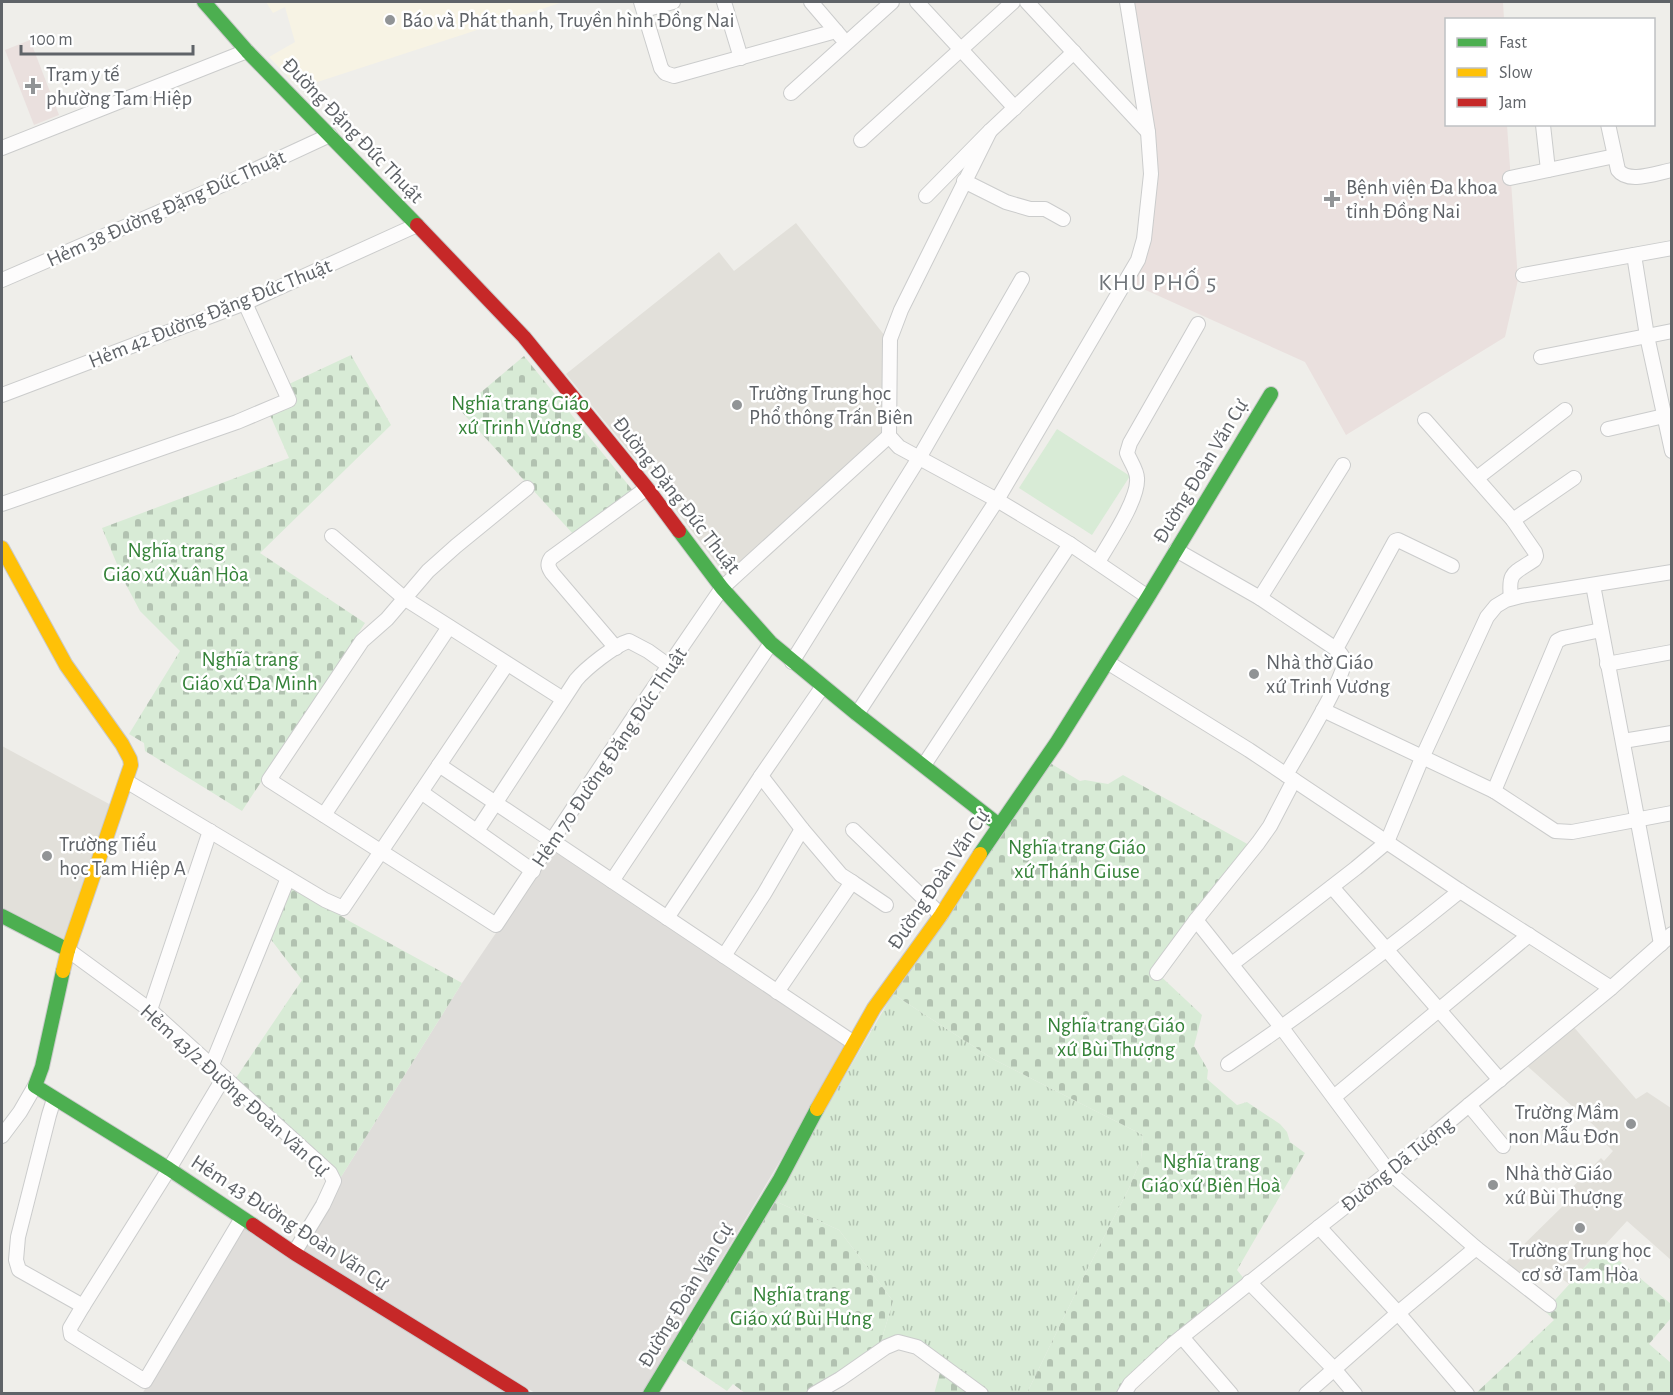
<svg xmlns="http://www.w3.org/2000/svg" width="1673" height="1395" font-family="'Alegreya Sans',sans-serif">
	<defs>
		<pattern id="grass-tufts" width="24" height="20" patternUnits="userSpaceOnUse" patternTransform="scale(1.5)"><rect width="24" height="20" fill="#d8ebd6"/><path d="M3 7l-1-3M5 7V3M7 7l1-3M15 17l-1-3M17 17v-4M19 17l1-3" fill="none" stroke="#b2c2b1"/></pattern>
		<pattern id="cemetery-stones" width="16" height="16" patternUnits="userSpaceOnUse" patternTransform="scale(1.5)"><rect width="16" height="16" fill="#d8ebd6"/><path d="M2 7V4a2 2 0 0 1 4 0v3zM10 15v-3a2 2 0 0 1 4 0v3z" fill="#b2c2b1"/></pattern>
	</defs>
	<rect width="100%" height="100%" fill="#efeeea"/>
	<polygon fill="#f7f3e4" points="266,2 563,2 299,88 269,57 295,42 285,7 273,13"/>
	<g fill="#dfddda">
		<polygon points="553,849 846,1043 802,1124 642,1393 535,1393 301,1249 328,1204 341,1177 462,983"/>
		<polygon points="243,1226 509,1394 142,1394"/>
	</g>
	<g fill="#e2e0da">
		<polygon points="796,223 885,336 883,436 726,576 666,497 666,488 653,471 641,466 566,374 719,252 734,271"/>
		<polygon points="2,746 111,805 64,940 2,908"/>
		<polygon points="1572,1025 1636,1099 1647,1092 1671,1108 1671,1260 1627,1221 1569,1284 1546,1267 1530,1285 1504,1264 1567,1202 1563,1197 1601,1158 1604,1161 1613,1151 1606,1144 1609,1139 1525,1064"/>
	</g>
	<g fill="#eae0de">
		<polygon points="1131,2 1503,2 1504,19 1446,20 1446,124 1507,125 1518,280 1505,337 1346,435 1305,362 1130,283 1151,220"/>
		<polygon points="30,40 59,115 34,125 5,50"/>
	</g>
	<polygon fill="url(#grass-tufts)" points="893,994 993,1059 1143,1135 1141,1159 1129,1188 1082,1280 1027,1393 989,1393 919,1344 880,1345 893,1301 839,1230 775,1201 818,1122"/>
	<g fill="url(#cemetery-stones)">
		<polygon points="351,355 391,425 260,553 365,623 242,811 145,751 144,743 129,734 180,651 140,611 124,581 102,528 289,458 270,415 294,405 296,403 289,384"/>
		<polygon points="524,356 634,492 574,535 460,410"/>
		<polygon points="1050,763 1080,781 1085,780 1108,784 1123,775 1251,846 1154,970 1202,1015 1194,1046 1208,1070 1207,1079 1237,1105 1247,1102 1280,1124 1287,1132 1290,1142 1305,1153 1237,1270 1245,1280 1120,1393 1027,1393 1082,1280 1129,1188 1141,1159 1143,1135 993,1059 893,994"/>
		<polygon points="290,885 351,922 462,983 341,1177 234,1081 302,980 269,937"/>
		<polygon points="775,1201 839,1230 893,1301 880,1345 835,1377 806,1393 745,1393 733,1384 727,1391 680,1359"/>
		<polygon points="1603,1247 1671,1304 1671,1318 1649,1344 1671,1363 1671,1393 1475,1394 1554,1320 1545,1311"/>
		<polygon points="941,1369 974,1394 934,1394"/>
	</g>
	<polygon fill="#d8ebd6" points="1057,429 1130,476 1092,535 1019,488"/>
	<g fill="none" stroke-linecap="round" stroke-linejoin="round">
		<g stroke="#cbcccc" stroke-width="16">
			<g id="street">
				<polyline points="641,2 661,68 665,73 674,76 836,31"/>
				<polyline points="724,2 741,58"/>
				<polyline points="811,2 841,37"/>
				<polyline points="917,2 1015,108"/>
				<polyline points="1027,2 1148,132"/>
				<polyline points="644,10 673,2"/>
				<polyline points="791,93 892,2"/>
				<path d="M1608,124L1618,170C1628,184 1656,173 1672,170"/>
				<polyline points="1543,125 1548,170"/>
				<polyline points="990,131 901,310 890,339 889,436 899,447 997,500 1070,544 1148,597"/>
				<polyline points="861,140 1013,2"/>
				<polyline points="2,148 247,51"/>
				<polyline points="1510,178 1615,156"/>
				<polyline points="964,181 1006,202 1030,209 1045,209 1063,219"/>
				<polyline points="926,196 990,131 1074,52"/>
				<polyline points="1634,255 1647,336 1672,451"/>
				<polyline points="1523,275 1672,248"/>
				<polyline points="2,280 222,185 330,135"/>
				<polyline points="1541,357 1672,331"/>
				<polyline points="2,395 245,303 417,225"/>
				<path d="M1425,420L1513,520L1535,552L1536,556L1534,560C1513,574 1508,572 1511,598"/>
				<polyline points="1608,429 1664,416"/>
				<polyline points="1477,478 1565,410"/>
				<polyline points="527,488 456,546 428,571 387,619 362,641 269,780 496,925 631,721 722,588 889,436"/>
				<polyline points="2,504 237,422 289,400 245,303"/>
				<polyline points="1513,520 1574,478"/>
				<polyline points="332,536 404,598 563,699"/>
				<path d="M1176,550L1260,598L1336,649C1339,652 1344,656 1344,661C1346,676 1296,757 1286,775"/>
				<path d="M1098,562C1109,543 1139,499 1137,478C1137,470 1130,461 1127,453L1130,443L1198,324"/>
				<polyline points="1593,585 1661,944"/>
				<polyline points="1260,598 1343,465"/>
				<path d="M616,648L552,573C548,567 547,564 551,558L647,488"/>
				<polyline points="1336,649 1395,541 1398,540 1452,566"/>
				<polyline points="792,662 919,458 1022,279"/>
				<polyline points="1107,662 1249,750 1460,891 1611,988"/>
				<polyline points="1607,664 1672,652"/>
				<polyline points="1323,710 1494,791 1555,831 1572,832 1672,813"/>
				<polyline points="857,714 997,500 1138,260 1144,239 1151,174 1148,132 1127,2"/>
				<polyline points="1623,741 1672,733"/>
				<polyline points="439,765 854,1043"/>
				<polyline points="924,765 1070,544"/>
				<polyline points="761,776 802,829 841,875 852,882 777,992"/>
				<polyline points="126,781 325,900 343,908 507,664"/>
				<polyline points="1494,791 1557,641 1563,638 1601,630"/>
				<polyline points="421,792 533,871"/>
				<polyline points="324,815 449,627"/>
				<polyline points="853,830 941,915"/>
				<path d="M477,831L576,680C586,668 615,645 629,641L648,651L669,666"/>
				<polyline points="612,881 771,643"/>
				<polyline points="852,882 886,905"/>
				<polyline points="1332,887 1500,1080"/>
				<polyline points="667,918 761,776 823,686"/>
				<polyline points="1196,920 1282,1028 1389,1172 1476,1248 1549,1305"/>
				<polyline points="68,950 150,1010 330,1173 334,1181 323,1205 294,1253"/>
				<polyline points="724,956 764,894 802,829"/>
				<polyline points="1232,964 1356,868 1387,842 1422,758 1487,617 1496,606 1506,600 1521,596 1672,572"/>
				<polyline points="1157,973 1196,920 1258,843 1270,826 1294,780"/>
				<polyline points="150,1010 210,831"/>
				<path d="M1228,1064C1308,1010 1385,952 1460,891"/>
				<polyline points="211,1067 288,878"/>
				<polyline points="224,1077 169,1169 83,1306 70,1328 71,1335 145,1381 242,1218"/>
				<polyline points="1334,1097 1529,935"/>
				<polyline points="54,1099 49,1115 18,1237 16,1260 19,1270 83,1306"/>
				<polyline points="1469,1105 1503,1146"/>
				<polyline points="2,1136 20,1112 35,1086"/>
				<polyline points="1319,1227 1398,1313 1467,1394"/>
				<polyline points="1249,1282 1334,1369 1355,1394"/>
				<polyline points="1182,1337 1231,1394"/>
				<polyline points="814,1394 840,1379 886,1347 898,1342 917,1347 981,1394"/>
				<polyline points="1124,1394 1130,1384 1173,1344 1319,1227 1389,1172 1469,1105 1611,988 1672,934"/>
				<polyline points="1306,1394 1398,1313 1476,1248"/>
			</g>
		</g>
		<g stroke="#cacacb" stroke-width="16">
			<g id="fast">
				<polyline points="204,2 247,51 417,225"/>
				<polyline points="679,531 722,588 771,643 857,714 999,825"/>
				<polyline points="980,854 1057,742 1148,597 1271,394"/>
				<polyline points="2,916 68,950"/>
				<polyline points="63,971 42,1067 35,1086 169,1169 253,1225"/>
				<polyline points="650,1394 780,1179 817,1109"/>
			</g>
		</g>
		<g stroke="#cacacb" stroke-width="16">
			<g id="slow">
				<polyline points="2,548 66,665 122,744 130,759 131,765 68,950 63,971"/>
				<polyline points="817,1109 874,1008 941,915 980,854"/>
			</g>
		</g>
		<g stroke="#cacacb" stroke-width="16">
			<g id="jam">
				<polyline points="417,225 524,337 647,488 679,531"/>
				<polyline points="253,1225 294,1253 522,1394"/>
			</g>
		</g>
		<use href="#street" stroke="#fdfcfc" stroke-width="14"/>
		<use href="#fast" stroke="#4caf50" stroke-width="14"/>
		<use href="#slow" stroke="#ffc107" stroke-width="14"/>
		<use href="#jam" stroke="#c62828" stroke-width="14"/>
	</g>
	<g fill="#919496" stroke="#fff" stroke-width="2">
		<circle cx="390" cy="20" r="6"/>
		<path d="M30 77h6v6h6v6h-6v6h-6v-6h-6v-6h6z"/>
		<path d="M1329 190h6v6h6v6h-6v6h-6v-6h-6v-6h6z"/>
		<circle cx="737" cy="405" r="6"/>
		<circle cx="1254" cy="674" r="6"/>
		<circle cx="47" cy="856" r="6"/>
		<circle cx="1631" cy="1124" r="6"/>
		<circle cx="1493" cy="1185" r="6"/>
		<circle cx="1580" cy="1228" r="6"/>
	</g>
	<g text-anchor="middle" stroke-width="5" stroke-linejoin="round" paint-order="stroke">
		<g font-size="21" fill="#5f6368" stroke="#fff" text-anchor="start">
			<text x="402" y="27">Báo và Phát thanh, Truyền hình Đồng Nai</text>
			<text x="46" y="81">Trạm y tế<tspan x="46" dy="24">phường Tam Hiệp</tspan></text>
			<text x="1346" y="194">Bệnh viện Đa khoa<tspan x="1346" dy="24">tỉnh Đồng Nai</tspan></text>
			<text x="749" y="400">Trường Trung học<tspan x="749" dy="24">Phổ thông Trấn Biên</tspan></text>
			<text x="1266" y="669">Nhà thờ Giáo<tspan x="1266" dy="24">xứ Trinh Vương</tspan></text>
			<text x="59" y="851">Trường Tiểu<tspan x="59" dy="24">học Tam Hiệp A</tspan></text>
			<text x="1619" y="1119" text-anchor="end">Trường Mầm<tspan x="1619" dy="24">non Mẫu Đơn</tspan></text>
			<text x="1505" y="1180">Nhà thờ Giáo<tspan x="1505" dy="24">xứ Bùi Thượng</tspan></text>
			<text x="1580" y="1257" text-anchor="middle">Trường Trung học<tspan x="1580" dy="24">cơ sở Tam Hòa</tspan></text>
		</g>
		<g font-size="21" fill="#5f6368" stroke="#fff">
			<text transform="translate(353 130) rotate(46)" y="7">Đường Đặng Đức Thuật</text>
			<text transform="translate(166 208) rotate(-24)" y="7">Hẻm 38 Đường Đặng Đức Thuật</text>
			<text transform="translate(210 313) rotate(-22)" y="7">Hẻm 42 Đường Đặng Đức Thuật</text>
			<text transform="translate(1200 471) rotate(-59)" y="7">Đường Đoàn Văn Cự</text>
			<text transform="translate(677 495) rotate(52)" y="7">Đường Đặng Đức Thuật</text>
			<text transform="translate(609 757) rotate(-56)" y="7">Hẻm 70 Đường Đặng Đức Thuật</text>
			<text transform="translate(938 879) rotate(-56)" y="7">Đường Đoàn Văn Cự</text>
			<text transform="translate(235 1090) rotate(42)" y="7">Hẻm 43/2 Đường Đoàn Văn Cự</text>
			<text transform="translate(1397 1164) rotate(-39)" y="7">Đường Dã Tượng</text>
			<text transform="translate(290 1222) rotate(33)" y="7">Hẻm 43 Đường Đoàn Văn Cự</text>
			<text transform="translate(685 1295) rotate(-59)" y="7">Đường Đoàn Văn Cự</text>
		</g>
		<g font-size="21" fill="#348238" stroke="#fff">
			<text x="520" y="410">Nghĩa trang Giáo<tspan x="520" dy="24">xứ Trinh Vương</tspan></text>
			<text x="176" y="557">Nghĩa trang<tspan x="176" dy="24">Giáo xứ Xuân Hòa</tspan></text>
			<text x="250" y="666">Nghĩa trang<tspan x="250" dy="24">Giáo xứ Đa Minh</tspan></text>
			<text x="1077" y="854">Nghĩa trang Giáo<tspan x="1077" dy="24">xứ Thánh Giuse</tspan></text>
			<text x="1116" y="1032">Nghĩa trang Giáo<tspan x="1116" dy="24">xứ Bùi Thượng</tspan></text>
			<text x="1211" y="1168">Nghĩa trang<tspan x="1211" dy="24">Giáo xứ Biên Hoà</tspan></text>
			<text x="801" y="1301">Nghĩa trang<tspan x="801" dy="24">Giáo xứ Bùi Hưng</tspan></text>
		</g>
		<g font-size="24" letter-spacing="1.5" fill="#70757a" stroke="#fff">
			<text x="1158" y="290">KHU PHỐ 5</text>
		</g>
	</g>
	<rect width="1673" height="1395" fill="none" stroke="#5f6368" stroke-width="6"/>
	<rect x="1445" y="18" width="210" height="108" fill="#ffffff" stroke="#bfc1c3" stroke-width="1.5"/>
	<rect x="1457" y="38" width="30" height="9" fill="#4caf50" stroke="#bfc1c3" stroke-width="1.5"/>
	<text x="1499" y="48" font-size="18" fill="#5f6368">Fast</text>
	<rect x="1457" y="68" width="30" height="9" fill="#ffc107" stroke="#bfc1c3" stroke-width="1.5"/>
	<text x="1499" y="78" font-size="18" fill="#5f6368">Slow</text>
	<rect x="1457" y="98" width="30" height="9" fill="#c62828" stroke="#bfc1c3" stroke-width="1.5"/>
	<text x="1499" y="108" font-size="18" fill="#5f6368">Jam</text>
	<path d="M21 45v9h172v-9" fill="none" stroke="#5f6368" stroke-width="3"/>
	<text x="30" y="45" font-size="18" fill="#5f6368" stroke="#ffffff" stroke-width="4.5" paint-order="stroke">100 m</text>
</svg>
